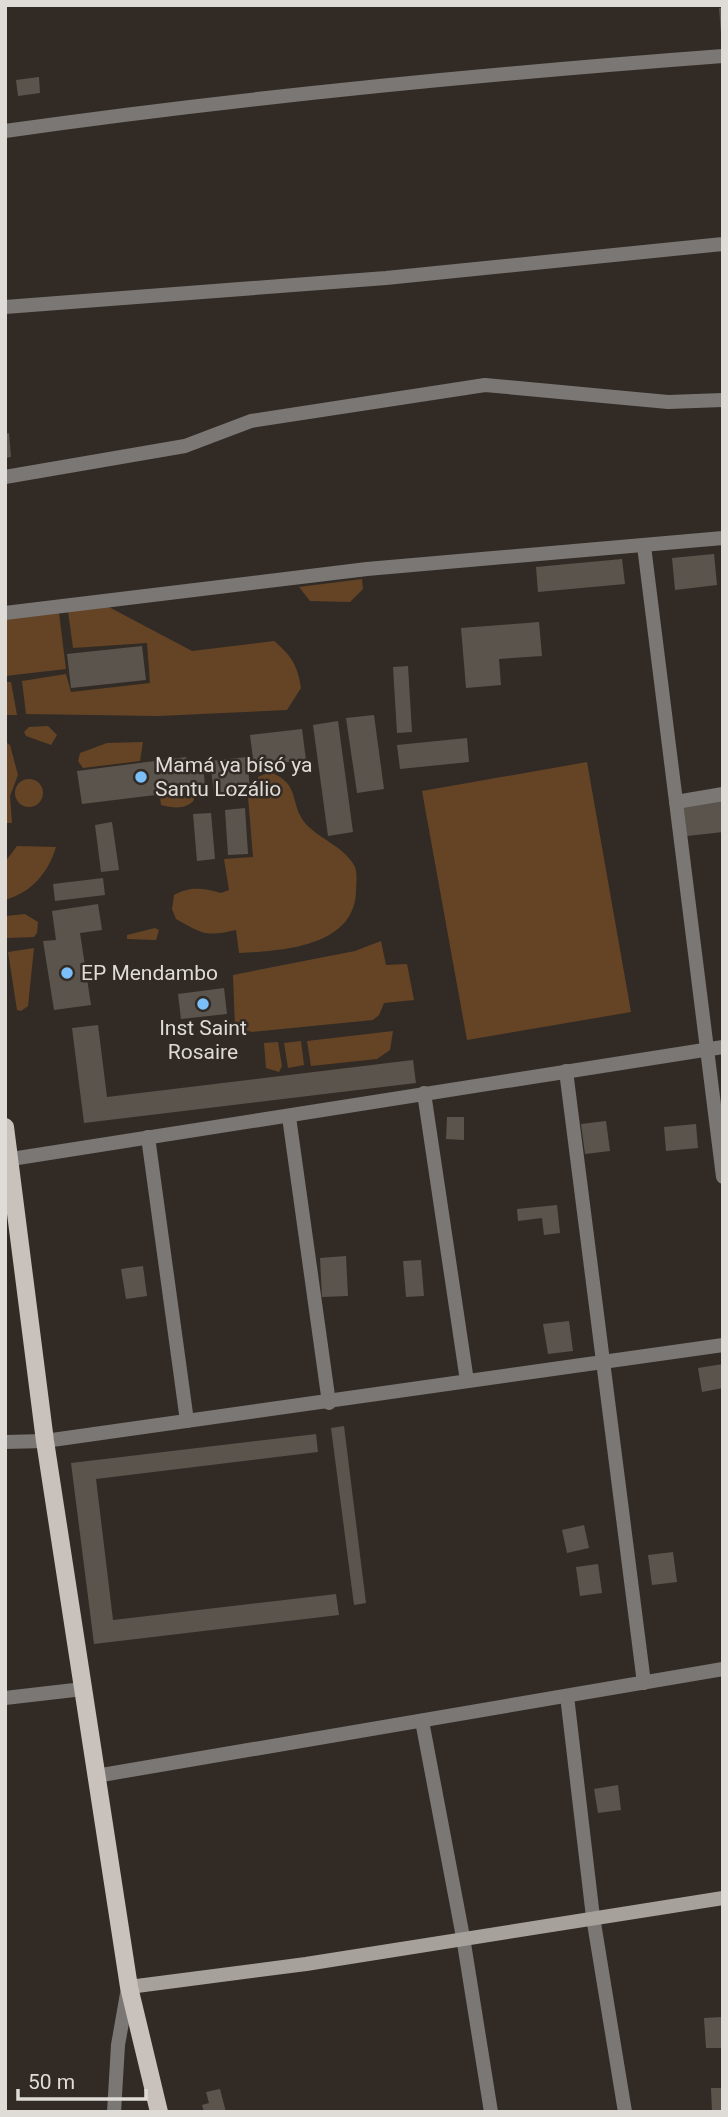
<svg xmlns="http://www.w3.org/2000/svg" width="728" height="2117" font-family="Roboto,sans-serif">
	<rect width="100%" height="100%" fill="#322b25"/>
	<g fill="#644425">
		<polygon points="362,579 363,589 350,602 310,601 299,587"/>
		<path d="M107,606L192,651L274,641C291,655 298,666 301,688L287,710L158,716L26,714L22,681L66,674L71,692L150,683L147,643L73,648L68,611Z"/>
		<polygon points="59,613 66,669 5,676 5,619"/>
		<polygon points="5,682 11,682 17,715 5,715"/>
		<polygon points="48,726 57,735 51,745 26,736 24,732 29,727"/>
		<polygon points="5,742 10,745 18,775 10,796 12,823 5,823"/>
		<polygon points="143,742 140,761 83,768 78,761 80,753 107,743"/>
		<polygon points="587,762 631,1012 467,1040 422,791"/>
		<path d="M270,772C301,784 289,803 305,823C319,839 343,846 354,865C358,872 356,884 356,892C354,947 281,951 239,953L236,930C205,937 203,934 176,919L172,909L174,895C190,886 204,888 221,893L229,890L224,859L253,857L248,797L259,789L258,777Z"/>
		<circle cx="29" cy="793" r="14"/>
		<path d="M191,792L194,800C186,810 173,808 161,805L160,797Z"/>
		<path d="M17,846L56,847C48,873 32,892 5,900V862Z"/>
		<polygon points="25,914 38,922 37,933 34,937 7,938 6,916"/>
		<polygon points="155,928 159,930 156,940 127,939 127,935"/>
		<polygon points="381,941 386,965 407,964 414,1000 384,1003 379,1015 373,1020 252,1032 235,1027 233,975 355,951"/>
		<polygon points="34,948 28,1006 21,1011 17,1010 8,952"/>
		<polygon points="393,1031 390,1050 377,1059 311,1066 307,1041"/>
		<polygon points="301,1041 304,1065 288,1068 284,1043"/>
		<polygon points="278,1042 282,1066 279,1072 266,1068 264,1043"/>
	</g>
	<g fill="#5b544d">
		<polygon points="719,8 723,8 723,33 721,33"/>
		<polygon points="39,77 40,93 18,96 16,80"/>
		<polygon points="9,433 11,457 5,458 5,434"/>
		<polygon points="714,554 717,585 675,590 672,558"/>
		<polygon points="622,559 625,584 538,592 536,567"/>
		<polygon points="539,622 542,656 499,659 501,685 466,688 461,628"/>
		<polygon points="142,646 146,680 71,688 67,654"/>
		<polygon points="408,666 412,732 397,733 393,667"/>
		<polygon points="374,715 384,789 357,793 346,718"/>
		<polygon points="338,721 353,832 328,836 313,725"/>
		<polygon points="302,729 306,760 254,766 250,735"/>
		<polygon points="467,738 469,762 400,769 397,745"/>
		<polygon points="186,757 187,761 202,760 205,784 189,786 188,791 82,804 77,771"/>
		<polygon points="247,757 250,790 214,794 210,761"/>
		<polygon points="723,798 723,832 687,836 683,802"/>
		<polygon points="245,808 248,854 228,855 225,810"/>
		<polygon points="211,813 215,859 197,861 193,814"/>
		<polygon points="112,822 119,870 101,872 95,825"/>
		<polygon points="103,878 105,895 55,901 53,884"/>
		<polygon points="98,904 102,930 80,933 91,1005 54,1010 43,941 56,940 52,911"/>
		<polygon points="224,988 227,1014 181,1019 178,994"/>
		<polygon points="98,1025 107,1097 413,1060 416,1083 84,1123 72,1028"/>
		<polygon points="447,1117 464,1117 464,1140 446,1139"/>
		<polygon points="606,1121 610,1151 585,1154 581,1124"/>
		<polygon points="696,1124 698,1148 666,1151 664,1127"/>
		<polygon points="557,1205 560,1233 544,1235 542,1218 518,1221 517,1209"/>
		<polygon points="346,1256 348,1296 322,1297 320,1258"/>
		<polygon points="421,1260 424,1296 406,1297 403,1261"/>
		<polygon points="143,1266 147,1296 126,1299 121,1269"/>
		<polygon points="569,1321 573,1351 548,1354 543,1324"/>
		<polygon points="723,1364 723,1388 702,1392 698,1368"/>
		<polygon points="344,1426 366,1603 354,1605 331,1428"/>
		<polygon points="316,1434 318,1452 96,1479 113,1620 336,1594 339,1615 94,1644 71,1463"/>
		<polygon points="584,1525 589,1548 567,1553 562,1530"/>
		<polygon points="673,1552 677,1582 652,1585 648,1555"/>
		<polygon points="598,1564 602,1593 580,1596 576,1567"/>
		<polygon points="618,1785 621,1810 598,1813 594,1789"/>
		<polygon points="723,2017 723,2048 706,2048 704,2018"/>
		<polygon points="711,2088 723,2088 723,2112 712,2112"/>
		<polygon points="220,2089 226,2112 204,2112 202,2105 209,2103 206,2092"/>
	</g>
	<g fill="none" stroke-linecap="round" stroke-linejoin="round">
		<g stroke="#7a7774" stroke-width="14">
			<path d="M5,131C244,97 483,74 723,56"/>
			<polyline points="5,307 386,278 723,244"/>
			<polyline points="5,477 185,446 251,421 485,385 668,402 723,400"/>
			<polyline points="644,546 723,1177"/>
			<polyline points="5,613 367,569 723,538"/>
			<polyline points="676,802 723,794"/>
			<polyline points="566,1071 644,1683"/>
			<polyline points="424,1093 467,1381"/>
			<polyline points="289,1117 329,1403"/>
			<polyline points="148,1137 187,1421"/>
			<polyline points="5,1160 723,1047"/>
			<polyline points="5,1442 45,1441 723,1345"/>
			<polyline points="567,1696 593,1917 625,2112"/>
			<polyline points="5,1698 83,1689"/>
			<polyline points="422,1721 463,1937 491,2112"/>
			<polyline points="96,1776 723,1669"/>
			<polyline points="114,2112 118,2045 128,1988"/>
		</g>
		<polyline stroke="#a7a19c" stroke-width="14" points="129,1987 306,1964 723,1898"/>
		<polyline stroke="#c9c1bb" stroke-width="18" points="5,1127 45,1441 129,1987 159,2112"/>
	</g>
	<g fill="#7abff8" stroke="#322b25" stroke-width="2.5">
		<circle cx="141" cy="777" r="7"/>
		<circle cx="67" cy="973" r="7"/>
		<circle cx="203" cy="1004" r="7"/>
	</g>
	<g text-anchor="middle" stroke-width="5" stroke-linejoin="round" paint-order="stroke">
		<g font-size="21" fill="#dfdbd7" stroke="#322b25" text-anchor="start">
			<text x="155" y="772">Mamá ya bísó ya<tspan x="155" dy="24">Santu Lozálio</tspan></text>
			<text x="81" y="980">EP Mendambo</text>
			<text x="203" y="1035" text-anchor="middle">Inst Saint<tspan x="203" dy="24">Rosaire</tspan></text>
		</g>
	</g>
	<rect width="728" height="2117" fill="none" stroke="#dfdbd7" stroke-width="14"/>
	<path d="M18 2089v10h128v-10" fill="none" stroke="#dfdbd7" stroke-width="3.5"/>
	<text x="28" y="2089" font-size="21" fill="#dfdbd7" stroke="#322b25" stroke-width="5" paint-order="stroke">50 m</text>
</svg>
